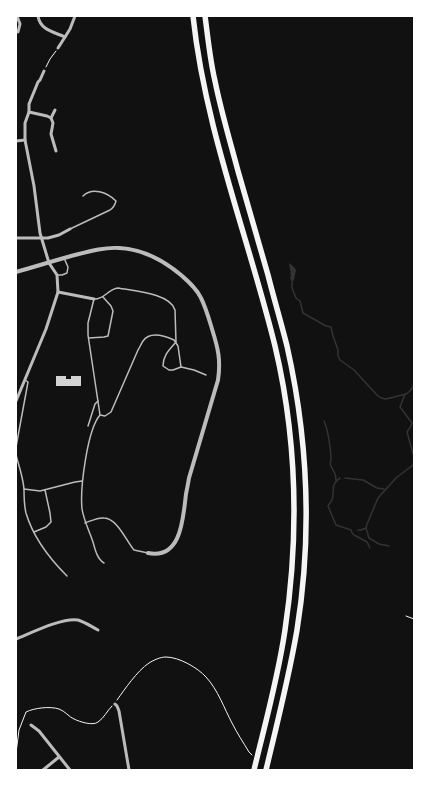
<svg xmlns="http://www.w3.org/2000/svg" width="430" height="786" font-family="Inter,sans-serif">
	<rect width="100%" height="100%" fill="#111"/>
	<polygon fill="#333" points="289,263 294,267 296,270 294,280 292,282 290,278 291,275 290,273 291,272 290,270"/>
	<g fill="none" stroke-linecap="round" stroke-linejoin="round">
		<g stroke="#333" stroke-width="1.5">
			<polyline points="292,282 292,288 296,298 300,301 303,313 326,326 331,327 333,336 338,350 338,356 340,360 354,370 377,395 381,398 386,399 406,394 410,391 414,385"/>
			<polyline points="405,394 400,407 412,423 411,426 407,432 414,457"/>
			<path d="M324,421C328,429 331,451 331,459C331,462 329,463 331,466C333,472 336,471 336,480"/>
			<path d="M340,478C330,484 335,491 332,500C331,502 329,504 328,506L336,525L351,530L352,533L354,535L367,542L370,548"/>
			<polyline points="345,478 363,480 377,488 384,489"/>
			<polyline points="358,530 361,530 366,528"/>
			<polyline points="389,546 379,544 369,538 366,528 367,524 378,498 396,478 413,465 414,461"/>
		</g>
	</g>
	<polygon fill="#d3d3d3" points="56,376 66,376 66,379 71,379 71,376 81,376 81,386 56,386"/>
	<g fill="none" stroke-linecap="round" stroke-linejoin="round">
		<g stroke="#f5f5f5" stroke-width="1">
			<polyline points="46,67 50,59 56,51"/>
			<polyline points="406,616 414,619"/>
			<path d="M117,700C125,689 137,671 149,663C154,660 160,657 166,657C179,657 198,668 206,677C218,690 224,708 232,723C237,733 243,742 249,752L252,755"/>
			<path d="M16,753L19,730L26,712C34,708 50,706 59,709C65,711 69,717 74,719C80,722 93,726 98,722C104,718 107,711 112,706"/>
		</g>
		<g stroke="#bcbcbc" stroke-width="1.5">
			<path d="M70,229L110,210C113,208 115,205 116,201C107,192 92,187 83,196"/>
			<polyline points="57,275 62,275 67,273 68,267 64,258"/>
			<polyline points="89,338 104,337 108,336 113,311 111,306 103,297"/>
			<path d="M100,415L105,416L111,412L138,350C140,347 141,344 143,341C150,331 165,336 174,340L178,346L181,367"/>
			<polyline points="88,426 95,404 98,401"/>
			<polyline points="16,447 28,382 25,380"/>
			<path d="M16,455C19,466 23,477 24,489C24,497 24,505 26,513C33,537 50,559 67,576"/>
			<polyline points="24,489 40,491 75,482 82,481"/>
			<path d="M85,523C91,521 98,517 104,518C117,518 127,542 134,550L148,553"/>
			<polyline points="34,532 46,527 51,522 50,513 45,490"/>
			<path d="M104,563C97,559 95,549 93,542C89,530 84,521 82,509C80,489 87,430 100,415L88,335V323L94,299C104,300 108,289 118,288C133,291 170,293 175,310L176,342C170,349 163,355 163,366L169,370H173L181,367L194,370L206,375"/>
		</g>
		<g stroke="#bcbcbc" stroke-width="3">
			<polyline points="17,16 20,24 18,32"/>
			<path d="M38,16C40,30 54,32 65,37L70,29L75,16"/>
			<polyline points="58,48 65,37"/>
			<polyline points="29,112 47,116 51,118 53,123 51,134 56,151"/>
			<polyline points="51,118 55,110"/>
			<polyline points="16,141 25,140"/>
			<polyline points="16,238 48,238 59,235 70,229"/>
			<polyline points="58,292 94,299"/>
			<polyline points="16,401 46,329 58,292 57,275 49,263 40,233 34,186 25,140 25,123 29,112 29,104 38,82 40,80 44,71"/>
			<path d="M16,639C31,633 63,617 78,620C85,622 92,627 98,630"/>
			<polyline points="115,704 117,706 119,711 129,770"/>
			<polyline points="31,725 39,731 70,770"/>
			<polyline points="43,770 59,757"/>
		</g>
		<path stroke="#bcbcbc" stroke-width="4" d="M16,272C34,267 53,261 71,256C87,252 103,247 119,248C143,249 163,260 181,275C189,282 197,289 201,298C206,308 209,319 212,329C218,348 221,360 218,380L189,478C188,484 187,489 186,494C183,517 182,560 148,553"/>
		<g stroke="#f5f5f5" stroke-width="5.5">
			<path d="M193,16C205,129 248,236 275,346C297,439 299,536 285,630C278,678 265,724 254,770"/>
			<path d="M205,16C208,38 210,60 215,81C221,111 230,141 238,171C248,206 258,240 268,275C274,299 281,322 287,346C308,439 312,536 297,630C289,677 277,724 266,770"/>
		</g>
	</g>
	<rect width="430" height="786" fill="none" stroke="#ffffff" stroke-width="34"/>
</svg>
